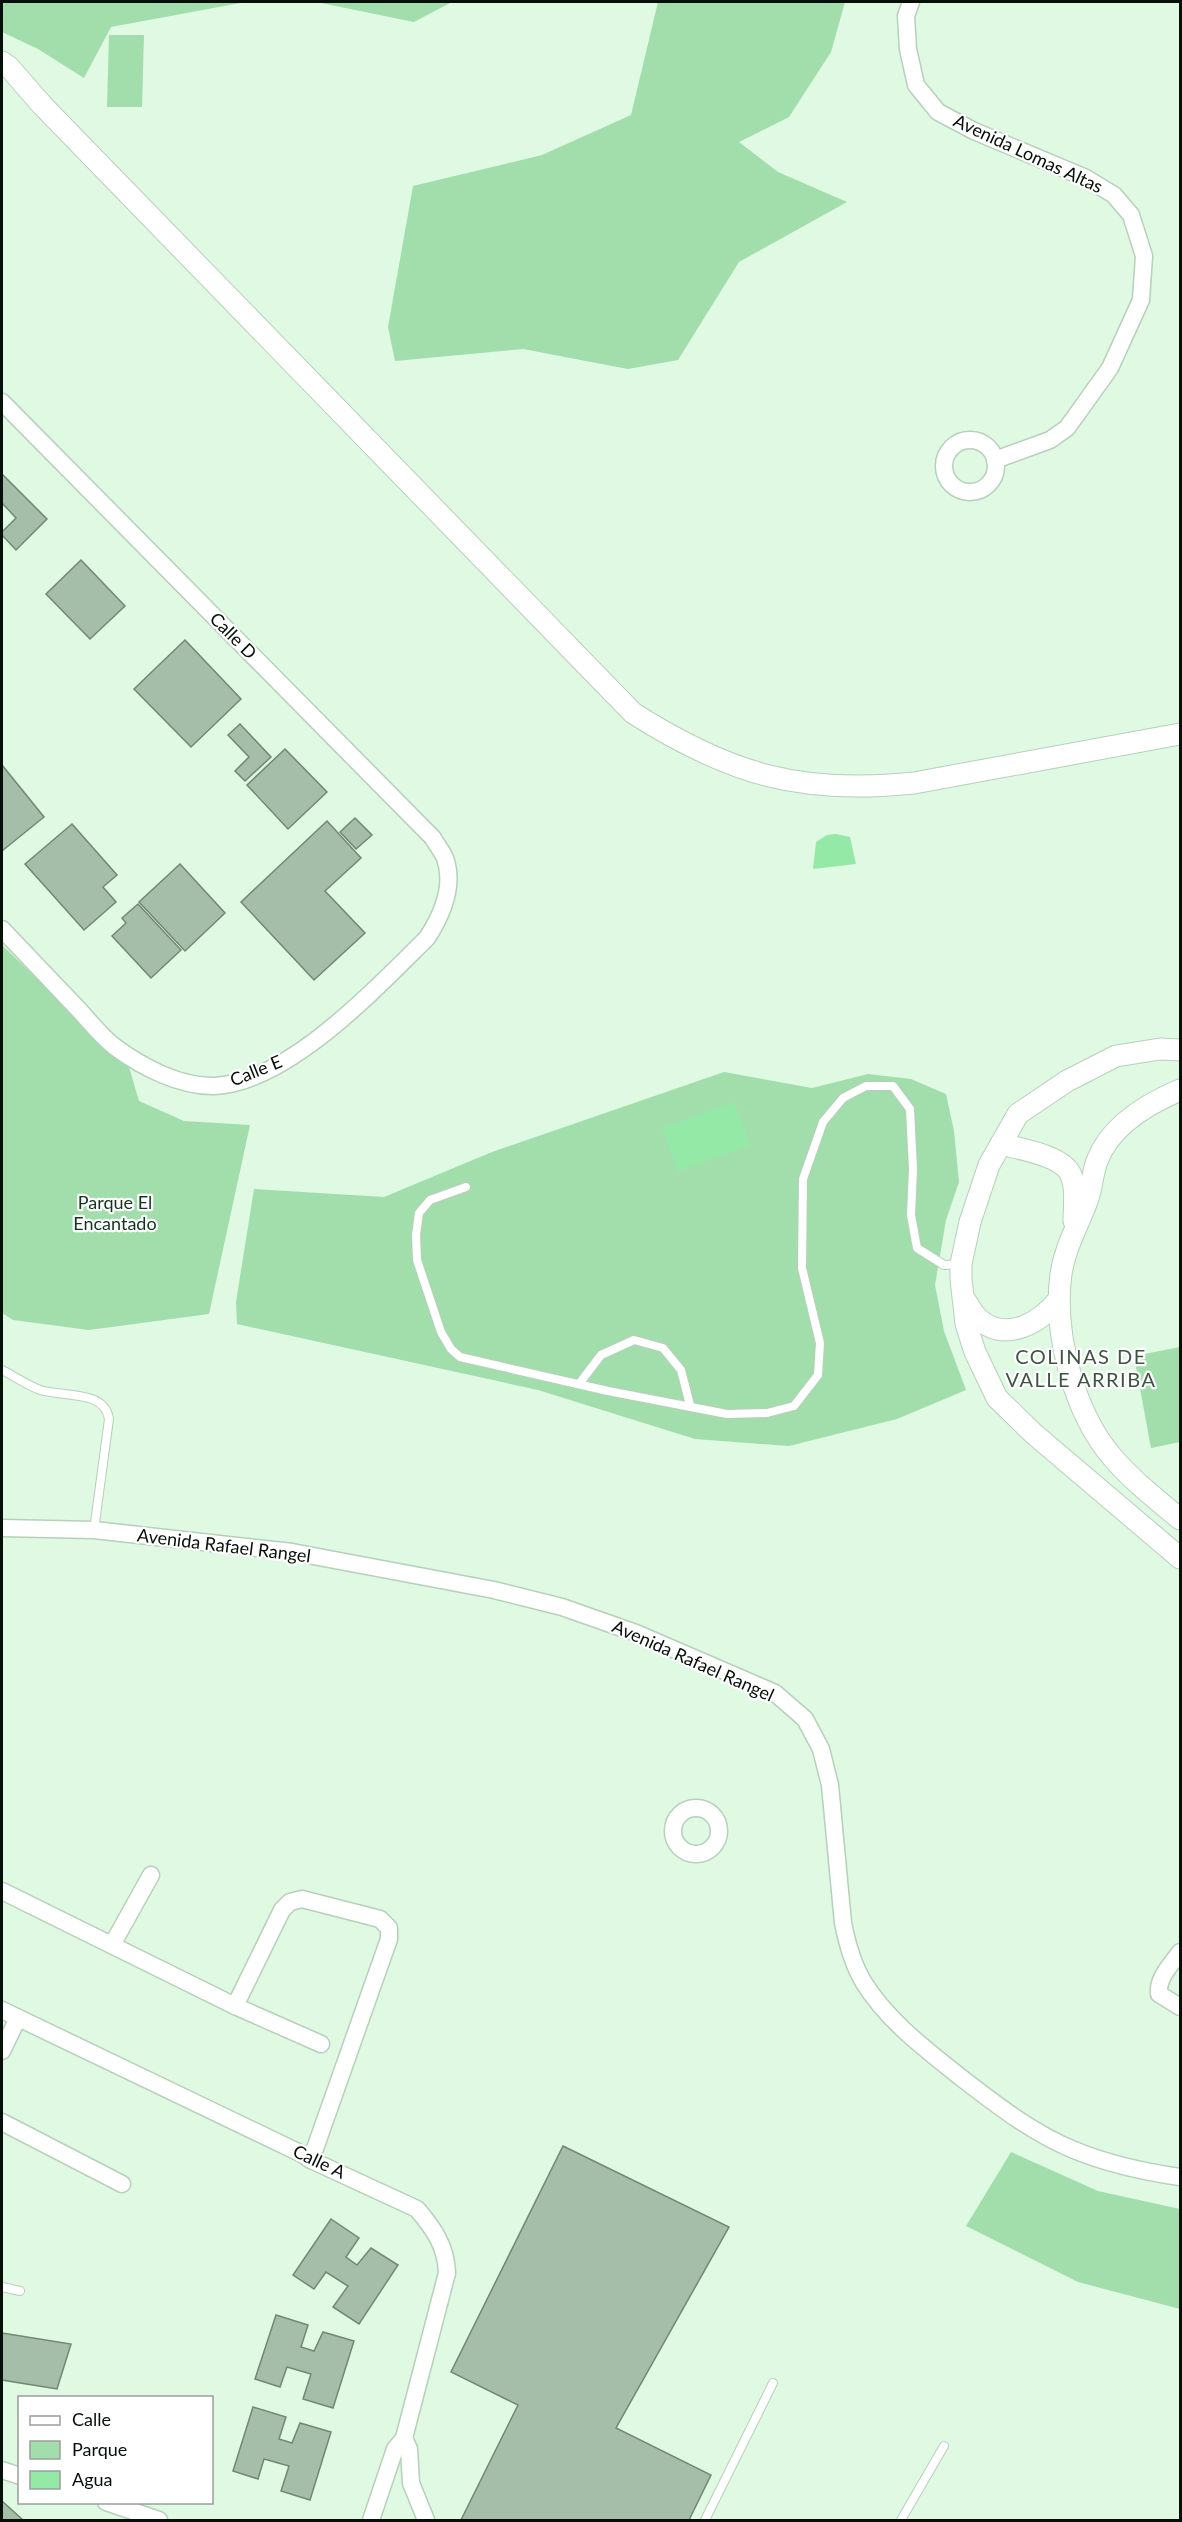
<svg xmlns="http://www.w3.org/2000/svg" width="1182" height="2522" font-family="Lato,sans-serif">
	<rect width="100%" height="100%" fill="#dff9e3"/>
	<g fill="#a1deac">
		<polygon points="2,2 246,2 111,27 84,78 38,49 2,32"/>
		<polygon points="316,2 452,2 414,22"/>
		<polygon points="658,2 845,2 831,52 789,117 739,142 778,172 847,202 739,262 678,360 628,369 523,349 395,361 388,327 413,186 542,155 631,115"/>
		<polygon points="109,35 144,35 142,107 107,107"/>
		<polygon points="2,945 129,1067 139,1101 184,1121 250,1125 209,1314 89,1330 13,1320 2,1313"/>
		<polygon points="724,1072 812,1088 868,1074 911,1079 946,1094 954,1131 959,1182 946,1220 935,1285 944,1331 966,1390 897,1419 789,1446 695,1439 538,1390 237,1324 236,1302 254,1189 384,1197 492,1152"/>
		<polygon points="1180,1347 1180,1442 1151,1448 1134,1356"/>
		<polygon points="1011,2152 1098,2191 1180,2209 1180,2309 1078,2282 966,2226"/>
	</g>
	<g fill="#95e9a7">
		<polygon points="836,834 850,837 856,864 813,869 816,842 827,835"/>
		<polygon points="734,1102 750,1145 678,1171 662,1128"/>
	</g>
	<g fill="#a5bea9" stroke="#708874" stroke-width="1.5">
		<polygon points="2,474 47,519 16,550 2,535 2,532 16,518 2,503"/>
		<polygon points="81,560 125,606 90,639 46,594"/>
		<polygon points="185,640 241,699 191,747 134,689"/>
		<polygon points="240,724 271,757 245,781 235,771 249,757 228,735"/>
		<polygon points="285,749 327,792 288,829 247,785"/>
		<polygon points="2,765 44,817 2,851"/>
		<polygon points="355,818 372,835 356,849 340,832"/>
		<polygon points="327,821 361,858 325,891 365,933 314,980 241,902"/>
		<polygon points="72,824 117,875 103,887 116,902 84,930 25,864"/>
		<polygon points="180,864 225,913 185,951 139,902"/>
		<polygon points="138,904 181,950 151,978 112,936 126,923 122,918"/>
		<polygon points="563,2146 729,2227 616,2428 711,2475 689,2520 461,2520 518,2405 451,2372"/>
		<polygon points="331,2219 359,2238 346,2257 357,2265 371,2248 398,2265 359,2324 333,2307 348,2286 326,2272 314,2289 293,2275"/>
		<polygon points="276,2315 308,2325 301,2347 314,2351 323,2332 354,2341 333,2408 303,2399 311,2374 287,2367 280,2387 255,2379"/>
		<polygon points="2,2333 71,2344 57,2389 2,2380"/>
		<polygon points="253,2407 286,2417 279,2439 292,2443 300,2423 331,2432 310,2500 281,2491 289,2466 264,2459 258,2479 233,2471"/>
		<polygon points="2,2501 23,2520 2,2520"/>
	</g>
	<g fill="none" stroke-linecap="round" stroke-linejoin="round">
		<g stroke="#b6d0ba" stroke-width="10">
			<g id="service">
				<polyline points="466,1187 430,1200 419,1213 416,1235 417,1260 441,1332 451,1349 460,1357 608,1391 727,1414 767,1413 794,1406 818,1375 820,1343 802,1268 803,1179 823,1122 843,1098 866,1086 893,1086 910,1109 913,1169 911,1215 917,1248 944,1265 961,1264"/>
				<path d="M2,1370C14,1376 27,1385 40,1390C63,1397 105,1390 109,1419L94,1530"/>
				<polyline points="579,1384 601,1355 634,1340 663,1348 681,1370 690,1405"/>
				<polyline points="2,2287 20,2291"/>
				<polyline points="705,2520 773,2383"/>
				<polyline points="901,2520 944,2446"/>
			</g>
		</g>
		<g stroke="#b6d0ba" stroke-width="19">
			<g id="minor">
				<polyline points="911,2 906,16 908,49 916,85 938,112 974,131 1086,178 1114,195 1131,215 1144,256 1141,300 1110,368 1067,428 1050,440 995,460"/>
				<path d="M2,402L433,838C436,844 442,851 445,858C455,886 442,915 427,938C376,988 289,1082 215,1086C180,1087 142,1067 115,1047C102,1037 91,1023 80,1011C54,984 28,956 2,929"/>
				<circle cx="970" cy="466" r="26"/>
				<path d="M2,1528L94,1530L292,1552L494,1590L562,1607L636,1633L759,1686L775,1693L805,1719L821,1749L830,1785L843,1923C847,1943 853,1965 864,1983C888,2021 924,2048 959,2076C994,2103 1032,2133 1074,2150C1108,2164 1145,2172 1180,2177"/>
				<circle cx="696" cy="1831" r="23"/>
				<polyline points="2,1891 235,2006 321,2044"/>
				<polyline points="112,1945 151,1875"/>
				<path d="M1180,1952C1171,1965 1157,1978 1159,1994L1180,2007"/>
				<polyline points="235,2006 282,1910 290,1902 302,1899 380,1919 389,1928 389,1939 311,2160"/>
				<path d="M2,2010L302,2154L311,2160L417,2209C434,2229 446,2246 447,2273L404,2438L395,2449L371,2520"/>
				<polyline points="2,2051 18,2018"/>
				<polyline points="2,2122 122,2184"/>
				<polyline points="404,2438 409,2449 411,2483 426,2520"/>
				<polyline points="2,2470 20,2476"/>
				<polyline points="106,2502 159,2520"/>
			</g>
		</g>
		<g stroke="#b6d0ba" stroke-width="23">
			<g id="tertiary">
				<path d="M2,62L9,67L42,105L633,713C729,774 800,795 914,783L1180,734"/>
				<polyline points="1180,1050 1160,1049 1116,1056 1067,1081 1018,1114 989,1165 970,1222 961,1264 961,1279 966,1324 975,1352 997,1398 1034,1434 1180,1558"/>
				<path d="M1180,1090C1147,1104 1110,1126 1097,1161C1092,1174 1092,1189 1087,1201C1078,1226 1065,1247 1061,1274C1053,1333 1074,1413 1113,1458C1133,1481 1157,1500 1180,1519"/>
				<path d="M1001,1144C1020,1149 1060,1155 1070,1173C1077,1187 1074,1206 1074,1221"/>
				<path d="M964,1298C969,1306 973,1315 981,1321C1008,1342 1041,1322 1059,1299"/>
			</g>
		</g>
		<use href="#service" stroke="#fff" stroke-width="8"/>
		<use href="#minor" stroke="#fff" stroke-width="16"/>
		<use href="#tertiary" stroke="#fff" stroke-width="21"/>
	</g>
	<g text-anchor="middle" stroke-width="4.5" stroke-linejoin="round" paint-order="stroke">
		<g font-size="18" fill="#060f08" stroke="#fff">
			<text transform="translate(1028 154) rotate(25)" y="6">Avenida Lomas Altas</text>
			<text transform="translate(233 636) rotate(45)" y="6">Calle D</text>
			<text transform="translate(256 1071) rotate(-22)" y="6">Calle E</text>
			<text transform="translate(224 1546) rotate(7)" y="6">Avenida Rafael Rangel</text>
			<text transform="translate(693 1661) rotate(24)" y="6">Avenida Rafael Rangel</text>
			<text transform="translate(319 2162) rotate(25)" y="6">Calle A</text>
		</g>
		<g font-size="18" fill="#12351b" stroke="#fff">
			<text x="115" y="1209">Parque El<tspan x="115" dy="21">Encantado</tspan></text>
		</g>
		<g font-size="20" letter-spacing="1.5" fill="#3f5543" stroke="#fff">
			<text x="1081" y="1364">COLINAS DE<tspan x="1081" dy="23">VALLE ARRIBA</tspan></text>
		</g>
	</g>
	<rect width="1182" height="2522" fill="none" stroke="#060f08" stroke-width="6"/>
	<rect x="18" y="2396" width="195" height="108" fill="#ffffff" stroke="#9b9f9c" stroke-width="1.5"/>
	<rect x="30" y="2416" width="30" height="9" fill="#ffffff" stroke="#9b9f9c" stroke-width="1.5"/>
	<text x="72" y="2426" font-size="18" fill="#060f08">Calle</text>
	<rect x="30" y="2441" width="30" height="18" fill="#a1deac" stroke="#9b9f9c" stroke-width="1.5"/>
	<text x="72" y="2456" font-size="18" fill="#060f08">Parque</text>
	<rect x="30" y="2471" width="30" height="18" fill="#95e9a7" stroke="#9b9f9c" stroke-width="1.5"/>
	<text x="72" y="2486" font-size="18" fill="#060f08">Agua</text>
</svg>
